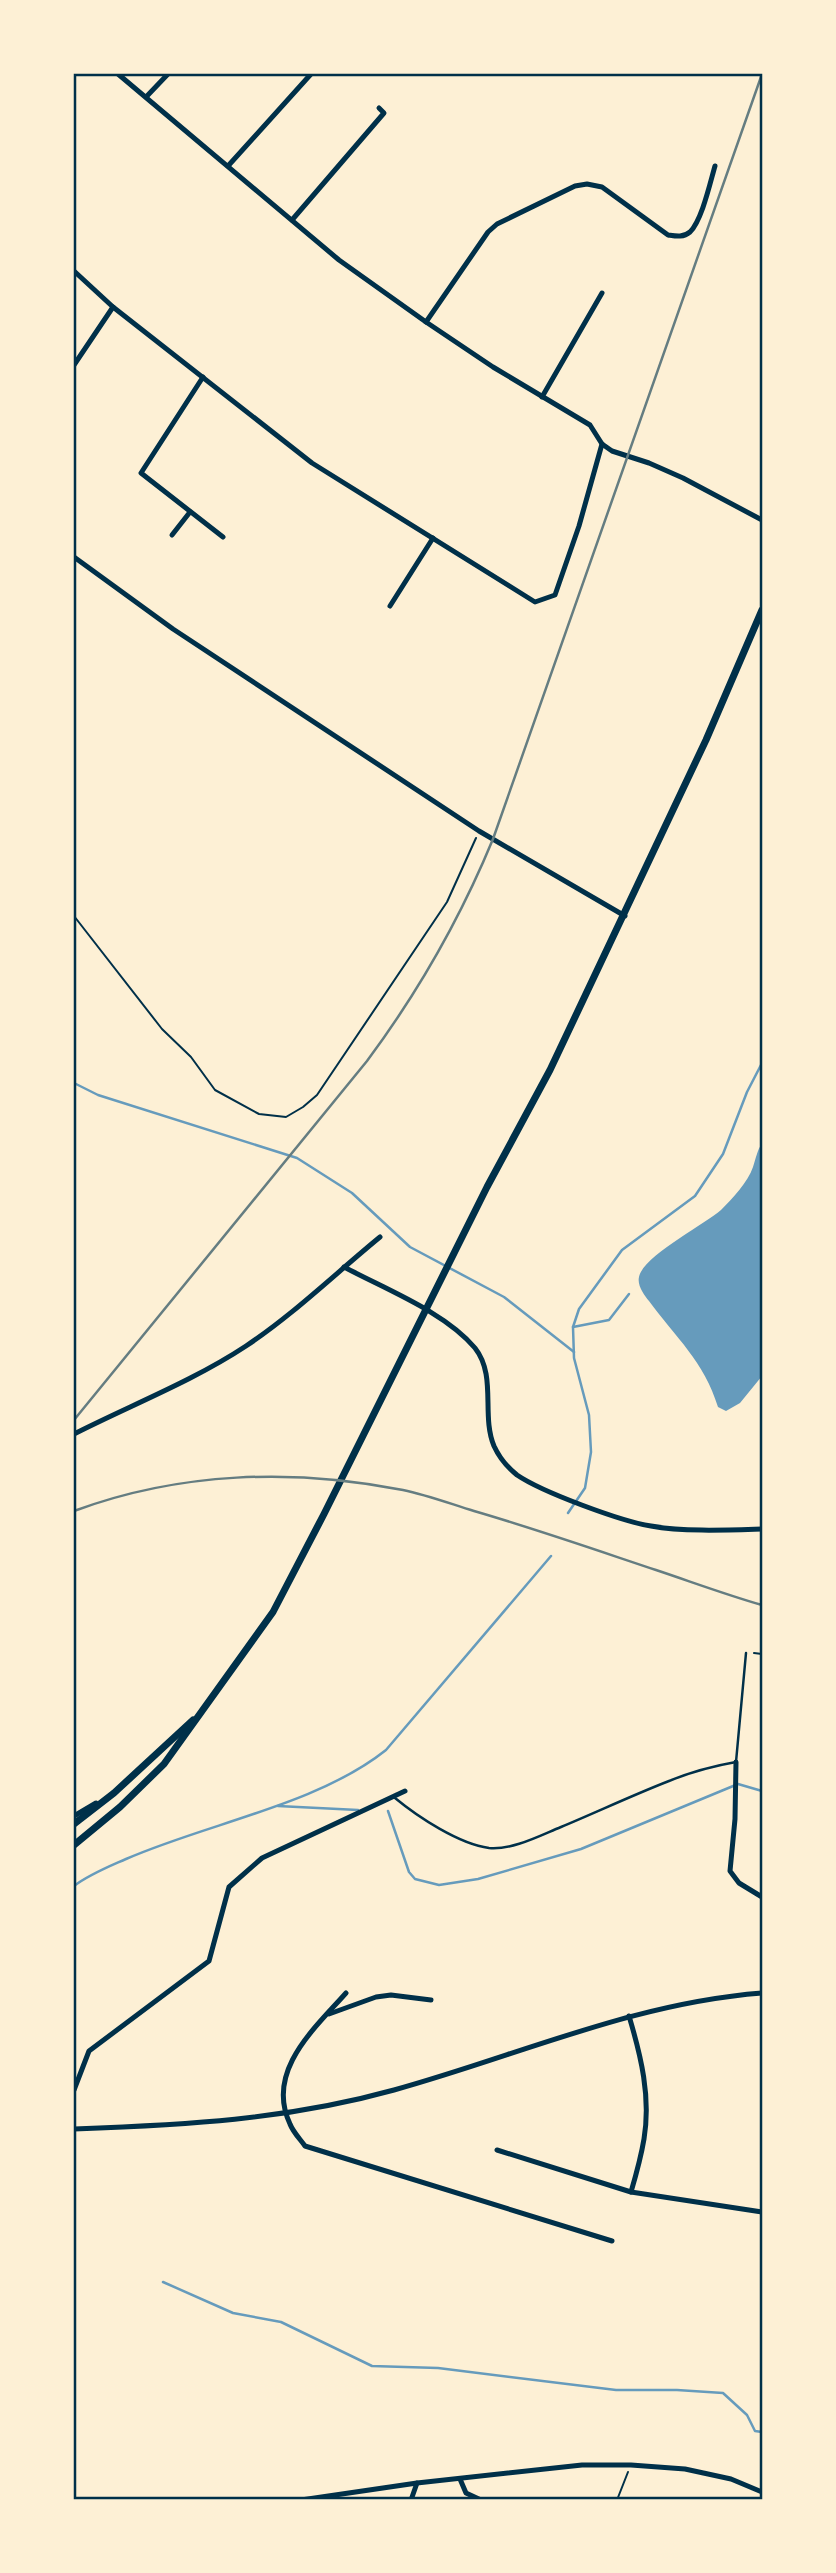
<svg xmlns="http://www.w3.org/2000/svg" width="836" height="2573" font-family="Karla,sans-serif">
	<rect width="100%" height="100%" fill="#fdf0d5"/>
	<path fill="#669bbc" d="M762,1143V1376L740,1403L726,1411L718,1407C704,1361 676,1338 649,1301C644,1295 637,1285 639,1277C643,1256 704,1225 721,1210C732,1199 748,1182 753,1167C756,1158 757,1151 762,1143Z"/>
	<g fill="none" stroke-linecap="round" stroke-linejoin="round">
		<g stroke="#669bbc" stroke-width="2.5">
			<polyline points="74,1083 98,1095 297,1158 352,1193 410,1247 504,1297 574,1352"/>
			<polyline points="573,1327 609,1320 629,1294"/>
			<polyline points="568,1513 585,1488 591,1452 589,1415 574,1358 573,1327 579,1309 622,1250 695,1196 723,1154 747,1092 762,1063"/>
			<polyline points="278,1806 358,1810"/>
			<polyline points="388,1811 409,1872 415,1879 439,1885 478,1879 581,1849 738,1784 762,1791"/>
			<path d="M74,1886C90,1874 108,1867 126,1859C208,1823 317,1805 386,1750L551,1556"/>
			<polyline points="163,2282 233,2313 281,2322 372,2366 438,2368 616,2390 677,2390 723,2393 747,2415 755,2431 762,2432"/>
		</g>
		<g stroke="#003049" stroke-width="2">
			<polyline points="74,916 162,1029 191,1057 215,1090 259,1114 286,1117 303,1107 317,1095 447,902 476,838"/>
			<polyline points="754,1653 762,1654"/>
			<polyline points="617,2500 628,2472"/>
		</g>
		<path stroke="#003049" stroke-width="2.5" d="M395,1798C418,1817 459,1844 489,1848C513,1850 539,1836 561,1827C597,1812 633,1795 669,1781C691,1772 713,1766 736,1762L746,1653"/>
		<g stroke="#003049" stroke-width="5">
			<polyline points="118,74 339,260 426,322 493,367 590,425 602,444 612,451 649,463 683,478 762,520"/>
			<polyline points="147,96 168,74"/>
			<polyline points="228,166 311,74"/>
			<polyline points="292,220 384,113 379,108"/>
			<polyline points="74,271 113,307 312,463 535,602 555,595 579,526 602,444"/>
			<path d="M426,322L488,232L497,224L575,186L587,184L602,187L668,235C675,236 683,238 690,232C702,220 710,183 715,166"/>
			<polyline points="74,365 113,307"/>
			<polyline points="203,377 141,473 223,537"/>
			<polyline points="542,397 602,293"/>
			<polyline points="172,535 190,512"/>
			<polyline points="74,557 173,629 479,831 625,916"/>
			<polyline points="390,606 433,538"/>
			<path d="M344,1267C385,1289 445,1312 475,1348C497,1376 481,1415 494,1446C499,1457 507,1467 517,1475C542,1492 620,1521 651,1526C683,1532 729,1530 762,1529"/>
			<path d="M74,1434C131,1405 193,1381 246,1346C294,1314 336,1273 380,1237"/>
			<polyline points="736,1762 735,1819 730,1871 739,1883 762,1897"/>
			<polyline points="74,1816 96,1803"/>
			<path d="M346,1993C315,2028 265,2071 290,2124C293,2132 300,2139 305,2146L612,2241"/>
			<polyline points="329,2014 376,1997 391,1995 431,2000"/>
			<path d="M629,2016C641,2056 651,2097 644,2139C641,2157 636,2175 631,2192"/>
			<polyline points="74,2090 89,2051 209,1961 229,1887 262,1858 405,1791"/>
			<path d="M74,2129C184,2125 286,2120 394,2090C517,2056 633,2003 762,1993"/>
			<polyline points="497,2150 631,2192 762,2212"/>
			<polyline points="460,2479 466,2493 481,2500"/>
			<polyline points="301,2500 417,2483 582,2465 631,2465 685,2469 731,2479 762,2492"/>
			<polyline points="411,2500 417,2483"/>
		</g>
		<g stroke="#003049" stroke-width="7">
			<polyline points="74,1824 114,1793 193,1720"/>
			<polyline points="74,1845 120,1807 164,1764 273,1612 324,1514 487,1187 550,1070 706,740 762,610"/>
		</g>
		<g stroke="#657d81" stroke-width="2.5">
			<path d="M74,1420L367,1061C419,991 460,919 493,839L762,74"/>
			<path d="M74,1511C179,1472 293,1468 403,1490C427,1495 451,1504 474,1511C536,1529 596,1550 656,1570C692,1582 727,1595 762,1605"/>
		</g>
	</g>
	<rect width="836" height="2573" fill="none" stroke="#fdf0d5" stroke-width="150"/>
	<rect x="75" y="75" width="686" height="2423" fill="none" stroke="#003049" stroke-width="2.5"/>
</svg>
